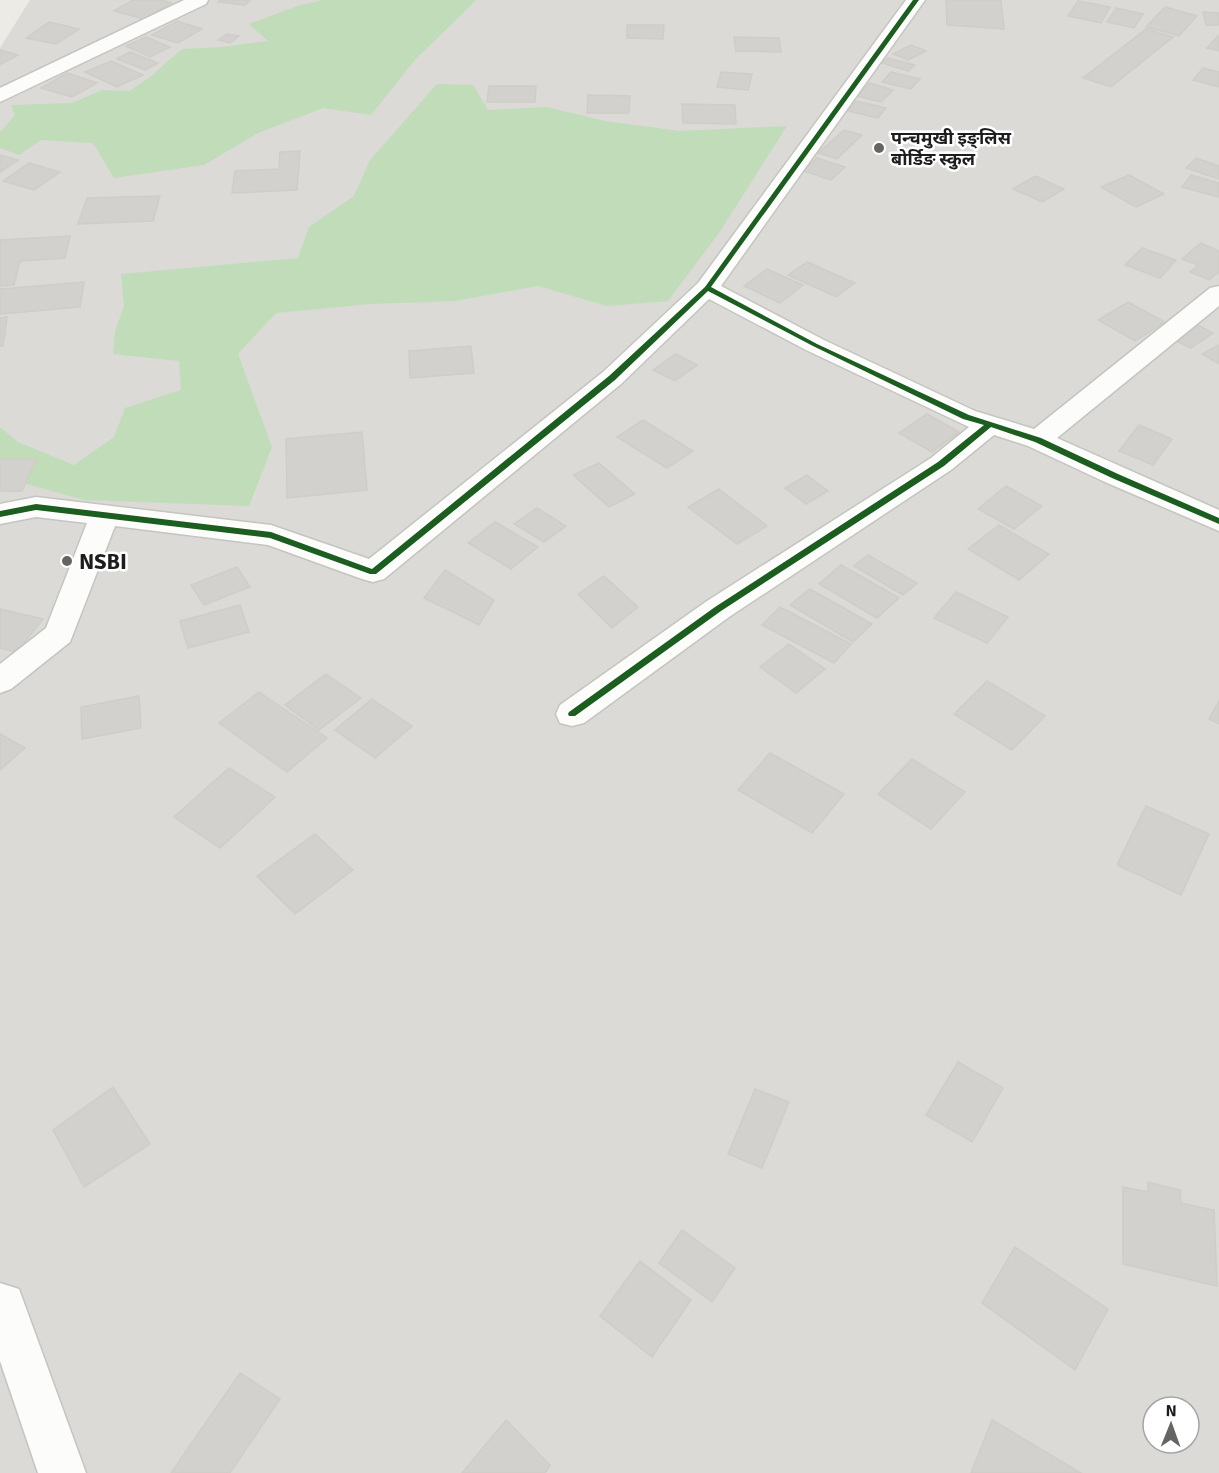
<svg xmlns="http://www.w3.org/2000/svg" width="1219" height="1473" font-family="Signika,'Noto Sans Devanagari',sans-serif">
	<rect width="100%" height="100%" fill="#ecebe6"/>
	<path fill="#dbdad7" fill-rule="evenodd" d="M30,0H1219V1473H0V66L17,55L0,50V48ZM1153,1407H1189V1443H1153Z"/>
	<g fill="#c1dcb9">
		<polygon points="323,0 476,0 414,61 371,115 323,108 258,133 204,165 114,178 93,143 41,140 19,155 0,148 0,132 15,115 11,105 72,103 102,90 129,91 150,77 182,49 221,47 268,41 249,24 297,6"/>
		<polygon points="437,84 473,85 488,110 547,107 605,121 680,131 787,126 719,233 668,301 607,306 538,286 455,301 371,304 276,313 238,354 272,447 249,506 85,500 0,477 0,427 18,442 74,465 114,437 125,408 181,390 179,361 113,354 115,331 124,306 121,274 298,258 309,227 354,196 370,160"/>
	</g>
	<g fill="#d3d1cd" stroke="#cfcdc7" stroke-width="1.5">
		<polygon points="133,0 161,0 171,3 144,19 114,11"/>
		<polygon points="220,0 250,0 245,5 218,2"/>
		<polygon points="946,0 1001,0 1004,29 947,25"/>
		<polygon points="1078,1 1110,7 1101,23 1068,16"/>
		<polygon points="1165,7 1197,16 1179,36 1146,27"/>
		<polygon points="1116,8 1143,14 1134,28 1107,22"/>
		<polygon points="1203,12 1219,13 1219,25 1206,25"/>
		<polygon points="177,21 202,29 178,43 152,35"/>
		<polygon points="49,22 79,29 56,44 26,38"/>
		<polygon points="627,25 664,25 663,39 627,38"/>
		<polygon points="1146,29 1173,37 1111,87 1083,78"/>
		<polygon points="227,34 239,36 230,43 218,40"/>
		<polygon points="1218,36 1219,51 1207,48"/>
		<polygon points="146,37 170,47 150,57 126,46"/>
		<polygon points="734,37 779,38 781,52 736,51"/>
		<polygon points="911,45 926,51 908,60 893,54"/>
		<polygon points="0,50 18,55 0,65"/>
		<polygon points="130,52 158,63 145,70 117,59"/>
		<polygon points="888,58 915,65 908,71 882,63"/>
		<polygon points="111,61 143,75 117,87 85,72"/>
		<polygon points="1203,68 1219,72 1219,87 1193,80"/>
		<polygon points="721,72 752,74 748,90 717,87"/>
		<polygon points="891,72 920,79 911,89 882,82"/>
		<polygon points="67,73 97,83 72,97 41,88"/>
		<polygon points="870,83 893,90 881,102 857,96"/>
		<polygon points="489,86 536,86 535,102 487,102"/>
		<polygon points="588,95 630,96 629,113 587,113"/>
		<polygon points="856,101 886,108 878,118 848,111"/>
		<polygon points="682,104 735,105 736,124 683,123"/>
		<polygon points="844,130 862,135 837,159 818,153"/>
		<polygon points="300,151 297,190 232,193 235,171 279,169 280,152"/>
		<polygon points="0,155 18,160 0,172"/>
		<polygon points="817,158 845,167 831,180 803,171"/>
		<polygon points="1196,158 1219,166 1219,179 1186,168"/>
		<polygon points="29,163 60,172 34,190 3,181"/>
		<polygon points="1129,175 1164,194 1136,207 1101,187"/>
		<polygon points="1191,175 1219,183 1218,197 1182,187"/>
		<polygon points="1035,176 1064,189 1042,202 1013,189"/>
		<polygon points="160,196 153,221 78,224 87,198"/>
		<polygon points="70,236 65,258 20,261 14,285 0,286 0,240"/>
		<polygon points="1201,243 1219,251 1219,272 1209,280 1190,272 1198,265 1182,259"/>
		<polygon points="1142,248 1176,260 1160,278 1125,265"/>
		<polygon points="807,262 855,283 836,297 788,275"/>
		<polygon points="767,269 803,285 780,303 744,286"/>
		<polygon points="84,282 80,307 0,314 0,289"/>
		<polygon points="1128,302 1165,322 1135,341 1098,320"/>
		<polygon points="7,317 3,346 0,346 0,318"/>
		<polygon points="1194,323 1213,333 1191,348 1172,339"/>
		<polygon points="1219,345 1219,364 1202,354"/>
		<polygon points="471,346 474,373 410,378 409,351"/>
		<polygon points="676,354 697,365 675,381 653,370"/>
		<polygon points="927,414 959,432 932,452 899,433"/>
		<polygon points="643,420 693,451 667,468 617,437"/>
		<polygon points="1139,425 1172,439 1153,465 1119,451"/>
		<polygon points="362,432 367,490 287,498 286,439"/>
		<polygon points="0,459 36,459 22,491 0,491"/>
		<polygon points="599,463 635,494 609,507 573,475"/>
		<polygon points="807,475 828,491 806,504 785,488"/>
		<polygon points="1006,486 1042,506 1014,529 978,509"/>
		<polygon points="719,489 767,526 737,544 688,507"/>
		<polygon points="537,508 566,526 544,542 514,524"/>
		<polygon points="495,522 538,547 511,569 468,543"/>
		<polygon points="999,525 1049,554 1019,580 968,549"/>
		<polygon points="868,555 917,583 903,595 854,566"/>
		<polygon points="841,565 899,598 877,618 819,584"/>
		<polygon points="237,567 250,587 204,605 191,585"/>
		<polygon points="445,570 494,600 479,625 424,598"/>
		<polygon points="604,576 638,607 612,628 578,594"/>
		<polygon points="810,589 872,624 853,642 790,605"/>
		<polygon points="956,592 1008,617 987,643 934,618"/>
		<polygon points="240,605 249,632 188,648 180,621"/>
		<polygon points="780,607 851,644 834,663 762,625"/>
		<polygon points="0,609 43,619 17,652 0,648"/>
		<polygon points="789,644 825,669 796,693 760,667"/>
		<polygon points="326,674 361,698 319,730 285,705"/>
		<polygon points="987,681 1045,716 1012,750 954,714"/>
		<polygon points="259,692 327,738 287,772 219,723"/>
		<polygon points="139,696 141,728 82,739 81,707"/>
		<polygon points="372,699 412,726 375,758 335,730"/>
		<polygon points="1219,701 1219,724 1209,719"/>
		<polygon points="0,734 25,748 0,770"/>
		<polygon points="770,753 844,794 812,833 738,790"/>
		<polygon points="912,759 965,792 931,829 878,794"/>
		<polygon points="229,768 275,797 220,848 174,817"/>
		<polygon points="1146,806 1209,834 1181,895 1117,865"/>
		<polygon points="315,834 353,870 295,914 257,876"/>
		<polygon points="958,1062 1003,1088 972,1142 926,1115"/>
		<polygon points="113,1087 150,1144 84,1187 53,1130"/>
		<polygon points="755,1089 789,1102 762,1168 728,1154"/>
		<polygon points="1148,1182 1180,1190 1181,1203 1214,1210 1217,1286 1123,1264 1123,1187 1148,1192"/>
		<polygon points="682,1230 735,1268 712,1302 659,1263"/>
		<polygon points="1015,1247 1108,1309 1075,1370 982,1303"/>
		<polygon points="640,1261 691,1300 652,1357 600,1316"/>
		<polygon points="240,1373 280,1399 230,1473 171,1473"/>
		<polygon points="506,1420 550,1465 545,1473 462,1473"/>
		<polygon points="992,1420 1081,1473 971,1473"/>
	</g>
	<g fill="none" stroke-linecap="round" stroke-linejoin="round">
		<g stroke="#c4c4c2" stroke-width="3">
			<g id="minor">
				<polygon points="906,0 925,0 721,286 824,340 975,411 1034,429 1210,288 1219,286 1219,306 1057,438 1219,510 1219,531 1105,482 1028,446 994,435 951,470 729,617 584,723 572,726 560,723 556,714 560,705 707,601 931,458 969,427 806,350 709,299 621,384 384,579 373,582 362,579 268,545 115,526 70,642 11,689 0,693 0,664 46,628 87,523 36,517 0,524 0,504 36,497 271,525 369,559 603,372 698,283"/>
				<polygon points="0,1283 19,1289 86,1473 38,1473 0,1361"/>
			</g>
		</g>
		<g stroke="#c4c4c2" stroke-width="3">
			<polygon id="tertiary" points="184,0 208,0 206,4 0,102 0,88"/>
		</g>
		<use href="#minor" fill="#fcfcfb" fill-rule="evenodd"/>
		<use href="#tertiary" fill="#fcfcfb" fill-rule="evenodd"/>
		<g stroke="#fff" stroke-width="4">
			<polygon id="cycleway" points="913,0 919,0 711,287 817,344 969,415 1041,438 1118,474 1219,518 1219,524 1112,478 1035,442 991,427 944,466 721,611 575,716 569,716 568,714 569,712 715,607 938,462 984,425 963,419 813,346 708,291 615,380 376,574 370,574 270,538 36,510 0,517 0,511 36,504 271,532 372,569 609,376 705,287"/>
		</g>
		<use href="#cycleway" fill="#1b5e20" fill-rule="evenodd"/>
	</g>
	<g fill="#656563" stroke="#fff" stroke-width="2">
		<circle cx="879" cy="148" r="6"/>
		<circle cx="67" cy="561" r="6"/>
	</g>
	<g text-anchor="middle" stroke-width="5" stroke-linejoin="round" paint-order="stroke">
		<g font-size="18" font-weight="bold" fill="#1d1d1d" stroke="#fff" text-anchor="start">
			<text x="891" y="144">पन्चमुखी इङ्लिस<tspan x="891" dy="21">बोर्डिङ स्कुल</tspan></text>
		</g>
		<g font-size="22" font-weight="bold" fill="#1d1d1d" stroke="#fff" text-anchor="start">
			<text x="79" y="569">NSBI</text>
		</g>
	</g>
	<g transform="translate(1171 1425) rotate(1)"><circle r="28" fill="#ffffff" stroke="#a5a5a5" stroke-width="1.5"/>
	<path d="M0-4.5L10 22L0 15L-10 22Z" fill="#656563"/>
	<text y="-9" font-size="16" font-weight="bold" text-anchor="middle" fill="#1d1d1d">N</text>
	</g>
</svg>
